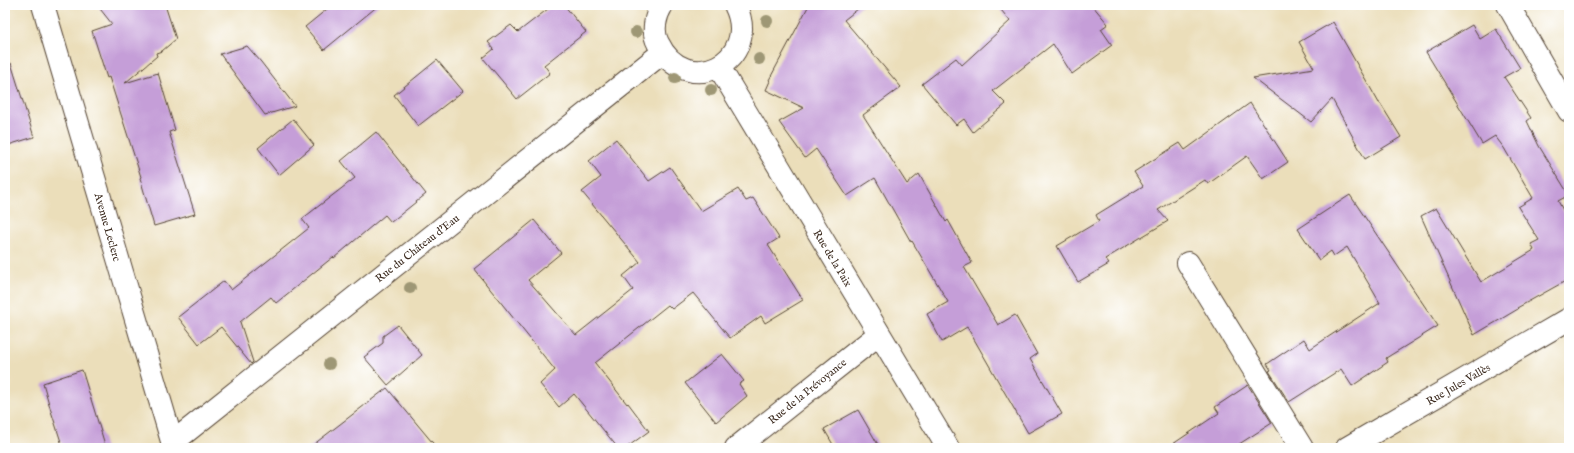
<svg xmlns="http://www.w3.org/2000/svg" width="1574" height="453" font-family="'IM FELL English',serif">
	<rect width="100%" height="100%" fill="#fff"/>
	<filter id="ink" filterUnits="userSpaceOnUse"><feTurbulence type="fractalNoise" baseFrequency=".025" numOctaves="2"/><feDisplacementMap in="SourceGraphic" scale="8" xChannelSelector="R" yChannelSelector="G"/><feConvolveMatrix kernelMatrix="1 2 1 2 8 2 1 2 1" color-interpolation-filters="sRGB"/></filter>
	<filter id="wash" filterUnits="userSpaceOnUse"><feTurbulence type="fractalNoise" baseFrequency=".012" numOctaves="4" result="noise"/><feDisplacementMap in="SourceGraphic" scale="16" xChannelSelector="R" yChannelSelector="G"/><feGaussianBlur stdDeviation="0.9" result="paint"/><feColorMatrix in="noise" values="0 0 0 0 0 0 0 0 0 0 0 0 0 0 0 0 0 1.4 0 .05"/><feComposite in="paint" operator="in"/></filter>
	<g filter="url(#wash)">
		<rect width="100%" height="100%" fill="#ebdeba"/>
		<g id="blocks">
			<g fill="#c59ed8">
				<polygon points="97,5 165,5 176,39 162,51 156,53 157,56 125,83 158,73 175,130 169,132 195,214 154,226 140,178 141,177 109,77 107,78 92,31 112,24"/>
				<polygon points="332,5 379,5 324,50 305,27"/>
				<polygon points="553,5 564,5 586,32 544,65 550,73 517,99 483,58 494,49 488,42 511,25 518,32"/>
				<polygon points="809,5 863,5 844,20 901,87 863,115 907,184 919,174 946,222 948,220 972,263 964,267 998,325 1015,315 1037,354 1030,359 1062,414 1028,433 967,327 942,342 927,314 948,302 912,241 911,242 875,178 847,196 816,149 805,158 779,122 804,108 766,90 770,81 769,80"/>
				<polygon points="997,5 1092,5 1108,24 1101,29 1112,45 1072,74 1053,44 993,91 1006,104 973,132 964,119 956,125 922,84 956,58 962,65 1010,21"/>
				<polygon points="1333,22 1379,103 1380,103 1401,137 1365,159 1332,99 1311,122 1253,78 1314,68 1299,42"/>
				<polygon points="1472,25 1480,39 1496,29 1520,68 1504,77 1531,118 1527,121 1539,146 1569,195 1558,201 1569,221 1569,279 1517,308 1518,309 1474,335 1421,216 1436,208 1481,282 1534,250 1531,244 1539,240 1518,207 1533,198 1504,148 1495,136 1482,144 1426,52"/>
				<polygon points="247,46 261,62 295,106 265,115 220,54"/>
				<polygon points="437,60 463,91 418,126 394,95"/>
				<polygon points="5,63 11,63 34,137 5,146"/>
				<polygon points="1250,103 1288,162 1263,179 1247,156 1208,184 1205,180 1158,210 1168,221 1105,259 1109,264 1078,282 1057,246 1099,221 1096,215 1143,186 1134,172 1180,143 1185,150"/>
				<polygon points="293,119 314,145 279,175 258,148"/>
				<polygon points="376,132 426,194 391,222 385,215 334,258 333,257 276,303 271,297 240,322 253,362 251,364 221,327 199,344 178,317 224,281 231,290 309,228 302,219 355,178 341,161"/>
				<polygon points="616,139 649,181 670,167 701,211 738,189 746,201 753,198 779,238 768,245 803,300 765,323 761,316 730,338 693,293 672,309 668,305 595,363 627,404 628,403 649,431 626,448 618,448 574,394 559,407 540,384 555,370 474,269 534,220 561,253 528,280 576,335 633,290 623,276 640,262 582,192 601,177 589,161"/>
				<polygon points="1350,195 1438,326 1386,358 1388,362 1352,386 1341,369 1289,402 1269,371 1271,370 1267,364 1304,339 1310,349 1380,303 1347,247 1334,256 1331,251 1319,260 1298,229"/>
				<polygon points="398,325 422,355 388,385 364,357 383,343 383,336"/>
				<polygon points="722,354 744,381 739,384 747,396 716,422 685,383"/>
				<polygon points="82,370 106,448 63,448 51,411 43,383"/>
				<polygon points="1248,385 1272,423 1233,448 1167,448 1219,413 1215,407"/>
				<polygon points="387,388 437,448 309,448"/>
				<polygon points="858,410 880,448 835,448 824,429"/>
			</g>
		</g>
	</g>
	<g filter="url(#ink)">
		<use href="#blocks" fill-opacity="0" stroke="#554535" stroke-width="1"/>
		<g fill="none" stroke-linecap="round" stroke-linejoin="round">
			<g stroke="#554535" stroke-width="24">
				<g id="street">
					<polyline points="43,5 174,448"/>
					<path d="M662,5C655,16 652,32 658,43C685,100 763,62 735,5"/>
					<polyline points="1508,5 1569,111"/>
					<polyline points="719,67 948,448"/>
					<polyline points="1188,263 1302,448"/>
					<polyline points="172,443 662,53"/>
					<polyline points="736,448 879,334"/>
					<polyline points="1347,448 1569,319"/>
				</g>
			</g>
			<use href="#street" stroke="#fff" stroke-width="22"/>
		</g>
		<g fill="#9e9774">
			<circle cx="767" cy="21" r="6"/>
			<circle cx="636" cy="32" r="6"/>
			<circle cx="759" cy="59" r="6"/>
			<circle cx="675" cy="78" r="6"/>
			<circle cx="711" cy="90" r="6"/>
			<circle cx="410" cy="288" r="6"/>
			<circle cx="329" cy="364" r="6"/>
		</g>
	</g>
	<g text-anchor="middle" stroke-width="4" stroke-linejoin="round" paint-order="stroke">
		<g font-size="11" fill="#3b2a1e" stroke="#fff">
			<text transform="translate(108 227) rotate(74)" y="4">Avenue Leclerc</text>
			<text transform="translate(417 248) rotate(-38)" y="4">Rue du Château d'Eau</text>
			<text transform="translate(833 258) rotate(59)" y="4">Rue de la Paix</text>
			<text transform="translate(1458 384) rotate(-30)" y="4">Rue Jules Vallès</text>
			<text transform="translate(807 391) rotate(-39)" y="4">Rue de la Prévoyance</text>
		</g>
	</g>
	<rect width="1574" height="453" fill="none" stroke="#fff" stroke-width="20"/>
</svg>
